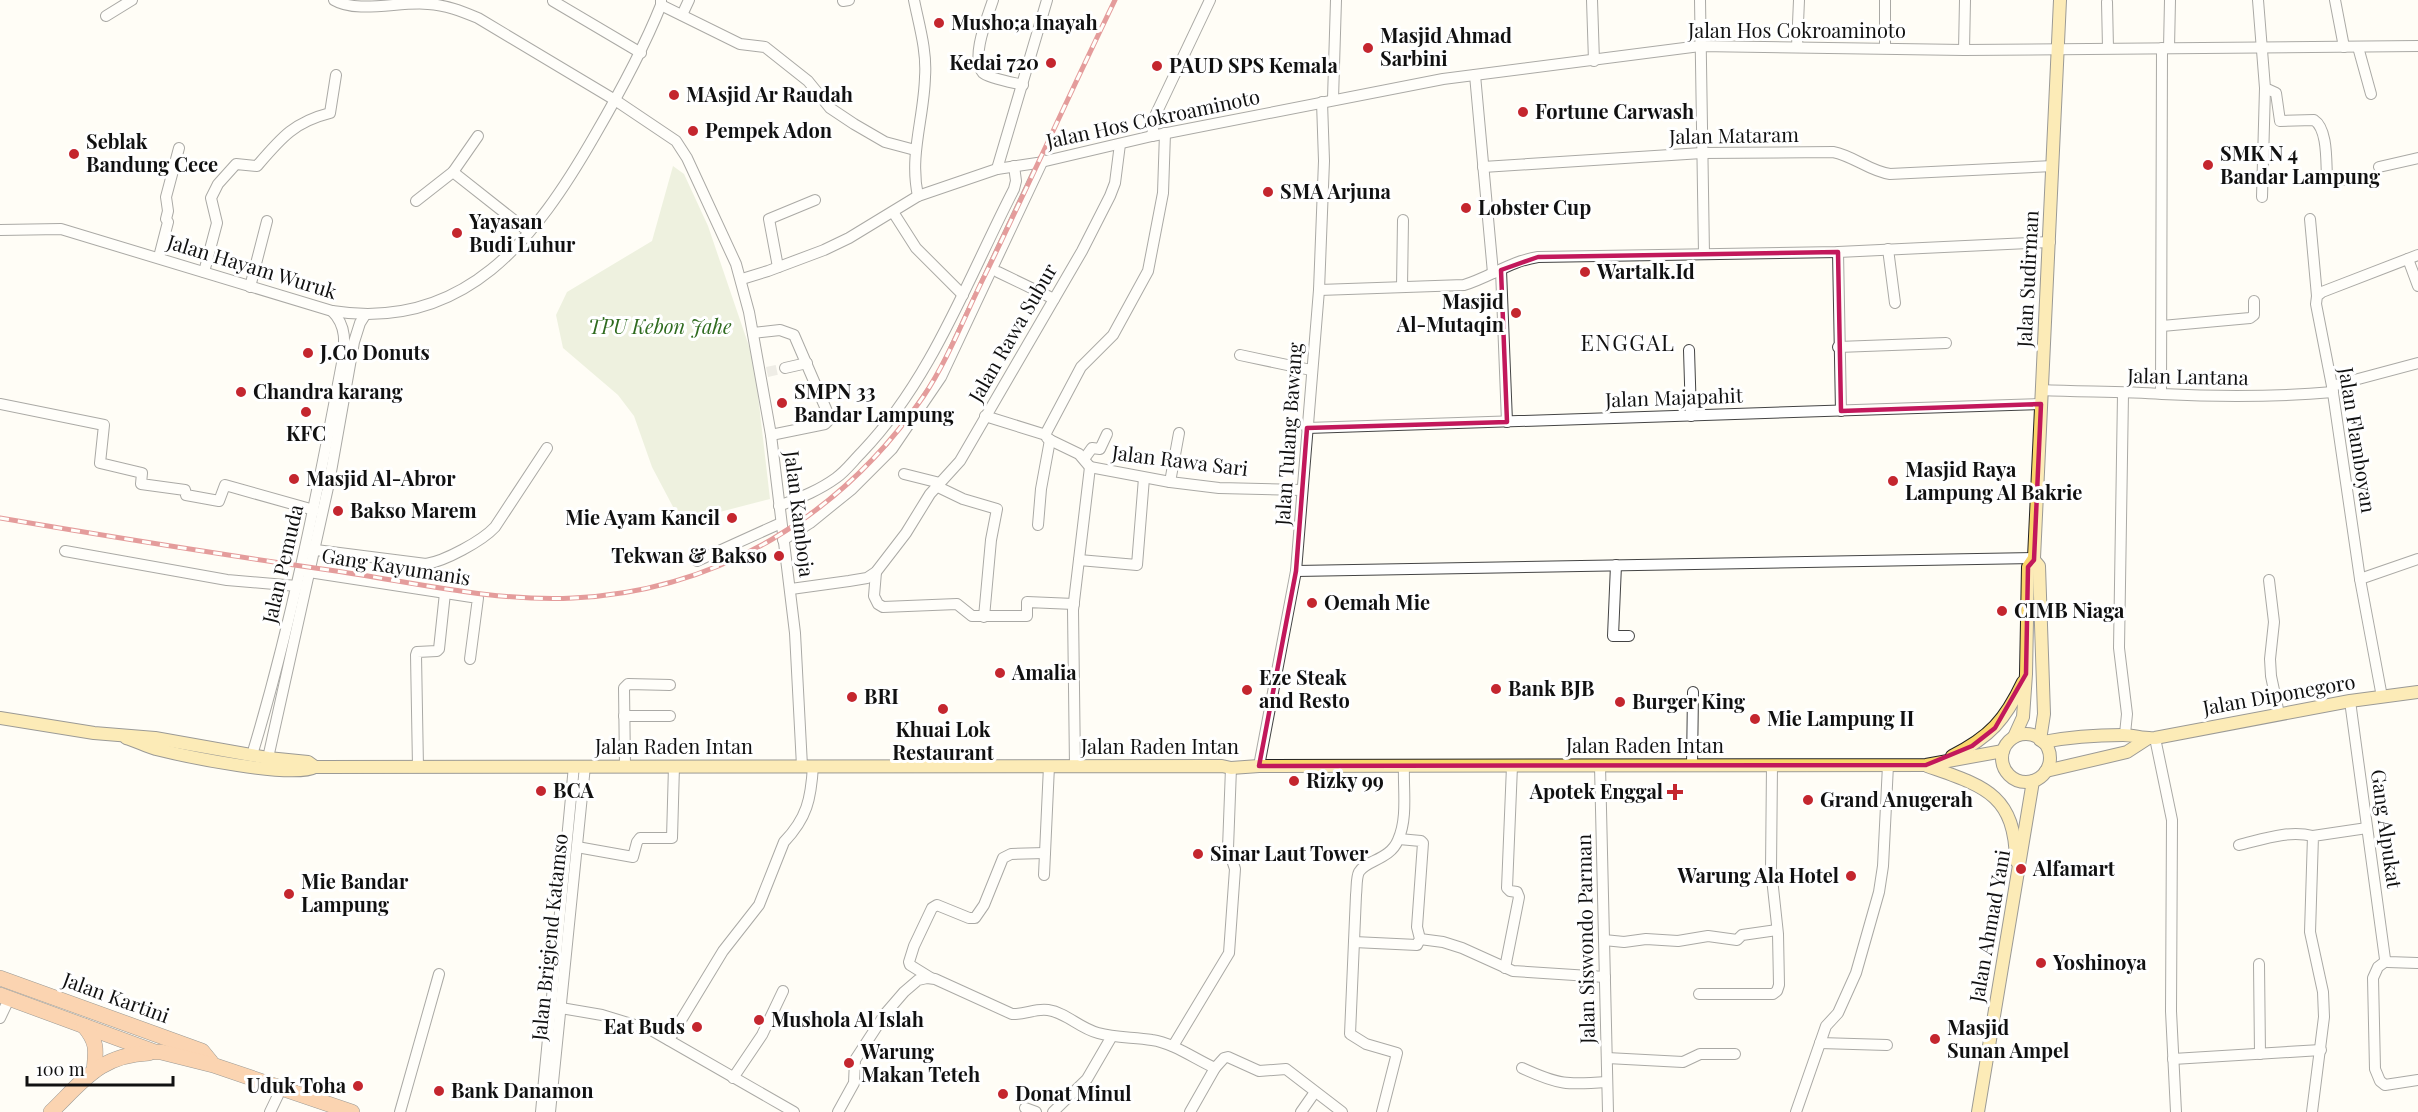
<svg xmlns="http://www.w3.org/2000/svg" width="2418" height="1112" font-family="'Playfair Display',serif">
	<rect width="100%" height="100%" fill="#fffdf5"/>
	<polygon fill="#d9e3c4" points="673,166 684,174 708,226 754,361 770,499 681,522 652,467 634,416 618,395 563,348 556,315 567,292 652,241"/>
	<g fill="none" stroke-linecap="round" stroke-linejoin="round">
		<polyline stroke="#dbdad3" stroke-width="10" stroke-dasharray="10 5" stroke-linecap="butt" points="767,372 785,368"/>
		<g stroke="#444" stroke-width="12">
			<g id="minor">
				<path d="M334,0C357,14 401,1 428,4C446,5 461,11 478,18L615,100L676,141L687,158L736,264L749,312L771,435L795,633L802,766"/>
				<path d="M914,0C919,25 927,51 925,77C924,118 909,155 918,196"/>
				<path d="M993,0C988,16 970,58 983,73C988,78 1015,83 1023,85"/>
				<polyline points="1592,0 1594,61"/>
				<polyline points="1700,0 1704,254"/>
				<polyline points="1885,0 1885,47"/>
				<path d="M2258,0L2265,88L2276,93L2280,121L2314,120C2328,129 2326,162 2327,178L2330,181L2349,179"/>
				<polyline points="2335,0 2344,47"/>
				<polyline points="553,1 641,53"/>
				<polyline points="843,1 849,0"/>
				<polyline points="2107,2 2108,48"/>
				<polyline points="661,5 740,44 765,47 808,81 830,108 854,124 885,142 915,150"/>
				<polyline points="682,15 689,0"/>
				<polyline points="106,16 132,0"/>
				<polyline points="1797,47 1799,0"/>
				<polyline points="2358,47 2371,94"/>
				<polyline points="2169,48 2170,0"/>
				<polyline points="1964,50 1965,0"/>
				<polyline points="1475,75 1493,273"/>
				<polyline points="1333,99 1336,0"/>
				<polyline points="1152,136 1155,116 1210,0"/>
				<path d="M1483,167L1702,153L1833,152C1854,156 1869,171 1890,174L2053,166"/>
				<polyline points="2379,167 2418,158"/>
				<polyline points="997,169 1047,0"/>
				<polyline points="453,172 478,136"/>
				<polyline points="2262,197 2265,88"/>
				<polyline points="416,201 453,172 529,232"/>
				<polyline points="893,212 916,248 963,295"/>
				<polyline points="2310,219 2317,296"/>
				<path d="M0,230L61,229L332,311C465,332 536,238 595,135C620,92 643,50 661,5V0"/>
				<polyline points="1888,249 1895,303"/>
				<polyline points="1838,252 1841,411"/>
				<polyline points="159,257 168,222 166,219 168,211 166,197 179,148"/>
				<polyline points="2408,259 2418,286"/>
				<polyline points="778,267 769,219 815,200"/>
				<polyline points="1501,270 1507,422"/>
				<path d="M204,272L217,223L211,198L218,184L236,164L257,166C281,138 294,122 330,113L336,75"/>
				<polyline points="998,272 1054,299"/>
				<polyline points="742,279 768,271 824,250 849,238 918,196 997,169 1037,163 1152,136 1443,79 1700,46 1964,50 2418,46"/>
				<polyline points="250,287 267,221"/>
				<polyline points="1402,287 1403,220"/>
				<path d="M1319,290L1464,285C1490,277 1511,261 1538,257L1838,252L2050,242"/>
				<polyline points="2162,326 2250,318 2254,315 2254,301"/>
				<polyline points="753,333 780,330 794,335 829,416 829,420 825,424 771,435"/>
				<polyline points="1838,347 1946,343"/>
				<polyline points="1689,350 1691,416"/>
				<polyline points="1240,355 1311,370"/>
				<polyline points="785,368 807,363"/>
				<polyline points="2332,386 2418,363"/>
				<path d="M2042,390C2082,392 2122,391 2162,394C2220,397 2276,397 2333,392"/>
				<polyline points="2161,393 2162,48"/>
				<polyline points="2123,394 2119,648 2127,714 2125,734"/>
				<polyline points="0,404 104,425 100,463 142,473 141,484 185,490 186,495 219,501 225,485 314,510"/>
				<polyline points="985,416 1046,435"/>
				<polyline points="1307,428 2041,404"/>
				<polyline points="1050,440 1047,438 1046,433 1081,367 1113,335 1148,271 1163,193 1165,133"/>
				<polyline points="1050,440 1079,454 1090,467"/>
				<polyline points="1084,459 1092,448 1100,449 1107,434"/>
				<polyline points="1090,467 1170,482 1219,488 1302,490"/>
				<polyline points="904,474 940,483"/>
				<polyline points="1170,482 1179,433"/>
				<polyline points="936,486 963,499 997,509 991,540 984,617"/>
				<path d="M779,506C799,498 818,491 836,478C846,471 853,461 862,452C932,379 968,278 1014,189L1016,181L1014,166"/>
				<polyline points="1038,525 1041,489 1050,440"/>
				<polyline points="783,540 810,523 852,489 892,449 941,377 1043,160"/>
				<path d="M308,549L426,564C445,561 482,541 495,527L547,448"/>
				<polyline points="65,551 227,580 297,586"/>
				<polyline points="1079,560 1137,565 1144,478"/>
				<polyline points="697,561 781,523"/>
				<polyline points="1616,565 1613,636 1629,636"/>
				<polyline points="1296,571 2034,558"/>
				<polyline points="309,572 478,598 470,659"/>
				<polyline points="876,572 874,596 878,604 883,607 957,604 972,616 1027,616 1027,602 1074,604"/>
				<polyline points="2360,579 2418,559"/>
				<polyline points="2269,580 2274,622 2270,659 2271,676 2279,714"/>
				<polyline points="791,589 849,581 867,578 876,572 906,533 930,494 960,461 1082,251 1110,196 1115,183 1120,144"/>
				<polyline points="2382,697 2360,579 2332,386 2316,304 2317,296 2322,292 2418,255"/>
				<polyline points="2350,701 2385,959 2388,962 2417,963"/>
				<polyline points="624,716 670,716"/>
				<polyline points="2155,738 2172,820 2171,1011 2176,1112"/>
				<path d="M252,755C291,626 317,495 342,363C345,343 347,326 332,311"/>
				<polyline points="268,758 329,483 354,342 360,323 365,315"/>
				<polyline points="625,766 624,688 628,684 670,685"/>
				<polyline points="1075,766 1073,610 1090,467"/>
				<polyline points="1259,766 1296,571 1319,290 1324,161 1322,102"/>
				<polyline points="1600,766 1608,1112"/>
				<polyline points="1692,766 1693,692"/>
				<polyline points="418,767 416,655 417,652 437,651 439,649 445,593"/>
				<path d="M2239,845C2264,839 2288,830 2313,836"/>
				<polyline points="577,847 633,857 637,842 640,838 672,838 674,766"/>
				<polyline points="1044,875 1049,766"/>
				<polyline points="1420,939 1443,942 1462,948 1513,971 1605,977"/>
				<polyline points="1604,940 1624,942 1646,939 1678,941 1708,936 1737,940 1742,935 1777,930"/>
				<polyline points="1354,942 1417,945 1420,939 1417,927 1423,843 1421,841 1399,839"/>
				<polyline points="2386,961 2378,967 2373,978 2375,1069 2380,1081 2385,1085 2418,1080"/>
				<polyline points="2259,964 2260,1054"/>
				<polyline points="1505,968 1519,897 1517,892 1510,891 1507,888 1512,766"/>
				<polyline points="931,978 910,965 909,962 914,946 932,908 937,905 969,918 975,918 984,905 1003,858 1011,854 1045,853"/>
				<polyline points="1699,994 1773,994 1777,991 1779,985 1778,934 1771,869 1772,765"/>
				<polyline points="555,1007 602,1015 651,1030 794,1112"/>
				<polyline points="0,1018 9,999"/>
				<path d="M669,1040L723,951L759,905L784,842C807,818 811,799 813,766"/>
				<polyline points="1820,1043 1887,1045"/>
				<polyline points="1173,1046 1229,953 1235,869 1228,848 1231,768"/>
				<polyline points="1607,1058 1683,1062 1700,1054 1735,1054"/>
				<polyline points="2173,1059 2321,1050"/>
				<path d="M1522,1068C1559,1085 1567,1085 1607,1082"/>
				<polyline points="733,1078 762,1035 783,991"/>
				<polyline points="1025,1108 1036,1112"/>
				<polyline points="270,1112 281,1089"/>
				<polyline points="400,1112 439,974"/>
				<polyline points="541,1112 574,766"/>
				<polyline points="550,1112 585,766"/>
				<path d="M838,1112L854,1083L855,1060L885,1014L904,992L918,980L927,978L935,979L1012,1014C1025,1015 1035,1008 1048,1010C1067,1013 1079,1028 1098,1033C1115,1038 1134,1037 1152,1040C1173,1043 1195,1059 1215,1068L1224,1058L1228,1057L1259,1071L1286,1069L1342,1112"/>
				<polyline points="1053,1112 1087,1079 1112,1036"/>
				<polyline points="1190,1112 1215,1068"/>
				<polyline points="1301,1112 1315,1092"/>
				<path d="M1382,1112L1397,1053L1366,1044L1350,1034L1356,895C1357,887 1356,878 1359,872C1366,860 1390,860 1398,840C1408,818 1403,789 1404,766"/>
				<polyline points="1796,1112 1826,1026 1838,1013 1856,973 1879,892 1883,866 1888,765"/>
				<polyline points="2312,1112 2324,1017 2323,992 2310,932 2313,836 2367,828"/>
			</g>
		</g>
		<g stroke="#222" stroke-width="14">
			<g id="major">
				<polyline points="2034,560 2039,566 2044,714 2040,740"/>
				<polyline points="0,718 94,733 155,738 268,758 308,762 315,767"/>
				<circle cx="2026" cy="758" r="24"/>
				<polyline points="2014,737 2023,717 2026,674 2028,567 2034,558 2060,0"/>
				<path d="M126,738C136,741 146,746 156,749C184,756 293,779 315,767L1222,766L1231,768L1259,766L1926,765L2003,751"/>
				<path d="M2043,742C2069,737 2096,735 2123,735C2134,735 2144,739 2155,738L2350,701L2418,692"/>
				<path d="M1952,756C1990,737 2005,720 2023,682"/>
				<path d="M1927,766C1983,786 2015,793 2016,861"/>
				<polyline points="2046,771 2127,752 2147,739"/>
				<polyline points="1978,1112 2033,781"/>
			</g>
		</g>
		<g stroke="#222" stroke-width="16">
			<g id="highway">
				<polyline points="0,978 202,1051 211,1062"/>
				<polyline points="0,995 155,1052 161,1052 213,1065 352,1112"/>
				<path d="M84,1026C98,1043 96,1050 94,1071"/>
				<path d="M51,1112C84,1080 100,1055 149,1053"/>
			</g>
		</g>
		<use href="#minor" stroke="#fff" stroke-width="10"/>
		<use href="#major" stroke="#f9d66b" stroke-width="12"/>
		<use href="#highway" stroke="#f5a25d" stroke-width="15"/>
		<g stroke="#c4262e" stroke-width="5">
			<path id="rail" d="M0,518C112,537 224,555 336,571C412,582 495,602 573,598C718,591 841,516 923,397C948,360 965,315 985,275C1029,184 1071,91 1115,0"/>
		</g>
		<use href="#rail" stroke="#fff" stroke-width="3" stroke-dasharray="9" stroke-linecap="butt"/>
	</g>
	<path d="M0 0H2418V1112H0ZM1838,252L1841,411L2041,404L2034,560L2028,567L2026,674L1995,728L1972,746L1926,765L1259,766L1296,571L1307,428L1507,422L1501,270L1538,257Z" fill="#fffdf5" fill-opacity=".55" fill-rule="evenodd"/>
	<path fill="none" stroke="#c2185b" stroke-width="4.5" stroke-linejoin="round" d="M1838,252L1841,411L2041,404L2034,560L2028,567L2026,674L1995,728L1972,746L1926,765L1259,766L1296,571L1307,428L1507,422L1501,270L1538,257Z"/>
	<g fill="#c4262e" stroke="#fff" stroke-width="2">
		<circle cx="939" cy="23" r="6"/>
		<circle cx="1368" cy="48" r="6"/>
		<circle cx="1051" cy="63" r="6"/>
		<circle cx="1157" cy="66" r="6"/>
		<circle cx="674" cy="95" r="6"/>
		<circle cx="1523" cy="112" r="6"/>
		<circle cx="693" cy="131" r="6"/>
		<circle cx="74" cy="154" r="6"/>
		<circle cx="2208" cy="165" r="6"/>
		<circle cx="1268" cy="192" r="6"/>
		<circle cx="1466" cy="208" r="6"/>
		<circle cx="457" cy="233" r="6"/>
		<circle cx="1585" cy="272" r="6"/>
		<circle cx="1516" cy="313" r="6"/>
		<circle cx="308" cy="353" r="6"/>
		<circle cx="241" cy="392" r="6"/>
		<circle cx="782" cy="403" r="6"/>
		<circle cx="306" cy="412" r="6"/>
		<circle cx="294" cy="479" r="6"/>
		<circle cx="1893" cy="481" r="6"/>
		<circle cx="338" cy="511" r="6"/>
		<circle cx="732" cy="518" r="6"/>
		<circle cx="779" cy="556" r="6"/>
		<circle cx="1312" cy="603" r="6"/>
		<circle cx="2002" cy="611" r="6"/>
		<circle cx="1000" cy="673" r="6"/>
		<circle cx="1496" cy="689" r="6"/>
		<circle cx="1247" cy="690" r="6"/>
		<circle cx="852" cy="697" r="6"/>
		<circle cx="1620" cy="702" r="6"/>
		<circle cx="943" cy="709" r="6"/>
		<circle cx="1755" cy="719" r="6"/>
		<circle cx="1294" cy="781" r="6"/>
		<circle cx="541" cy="791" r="6"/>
		<path d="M1672 783h6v6h6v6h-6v6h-6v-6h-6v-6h6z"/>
		<circle cx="1808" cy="800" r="6"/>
		<circle cx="1198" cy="854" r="6"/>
		<circle cx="2021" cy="869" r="6"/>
		<circle cx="1851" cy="876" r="6"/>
		<circle cx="289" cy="894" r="6"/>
		<circle cx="2041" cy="963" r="6"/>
		<circle cx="759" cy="1020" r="6"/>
		<circle cx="697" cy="1027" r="6"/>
		<circle cx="1935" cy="1039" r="6"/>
		<circle cx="849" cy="1063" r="6"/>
		<circle cx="358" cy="1086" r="6"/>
		<circle cx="439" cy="1091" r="6"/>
		<circle cx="1003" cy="1094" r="6"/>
	</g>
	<g text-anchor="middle" stroke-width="6" stroke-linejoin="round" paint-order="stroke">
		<g font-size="20" font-weight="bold" fill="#111" stroke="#fff" text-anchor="start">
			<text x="951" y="30">Musho;a Inayah</text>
			<text x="1380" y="43">Masjid Ahmad<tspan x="1380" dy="23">Sarbini</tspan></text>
			<text x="1039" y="70" text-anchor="end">Kedai 720</text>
			<text x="1169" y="73">PAUD SPS Kemala</text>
			<text x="686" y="102">MAsjid Ar Raudah</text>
			<text x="1535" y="119">Fortune Carwash</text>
			<text x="705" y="138">Pempek Adon</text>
			<text x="86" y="149">Seblak<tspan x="86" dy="23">Bandung Cece</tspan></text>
			<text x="2220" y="161">SMK N 4<tspan x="2220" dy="23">Bandar Lampung</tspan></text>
			<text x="1280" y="199">SMA Arjuna</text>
			<text x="1478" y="215">Lobster Cup</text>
			<text x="469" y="229">Yayasan<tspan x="469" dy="23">Budi Luhur</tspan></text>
			<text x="1597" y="279">Wartalk.Id</text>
			<text x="1504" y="309" text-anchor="end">Masjid<tspan x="1504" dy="23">Al-Mutaqin</tspan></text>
			<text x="320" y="360">J.Co Donuts</text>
			<text x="253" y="399">Chandra karang</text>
			<text x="794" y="399">SMPN 33<tspan x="794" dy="23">Bandar Lampung</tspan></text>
			<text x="306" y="441" text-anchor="middle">KFC</text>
			<text x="1905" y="477">Masjid Raya<tspan x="1905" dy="23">Lampung Al Bakrie</tspan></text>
			<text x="306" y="486">Masjid Al-Abror</text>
			<text x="350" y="518">Bakso Marem</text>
			<text x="720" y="525" text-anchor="end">Mie Ayam Kancil</text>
			<text x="767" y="563" text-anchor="end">Tekwan &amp; Bakso</text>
			<text x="1324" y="610">Oemah Mie</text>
			<text x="2014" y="618">CIMB Niaga</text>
			<text x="1012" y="680">Amalia</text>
			<text x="1259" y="685">Eze Steak<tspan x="1259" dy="23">and Resto</tspan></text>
			<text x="1508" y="696">Bank BJB</text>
			<text x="864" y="704">BRI</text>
			<text x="1632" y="709">Burger King</text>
			<text x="1767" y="726">Mie Lampung II</text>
			<text x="943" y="737" text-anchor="middle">Khuai Lok<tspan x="943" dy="23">Restaurant</tspan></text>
			<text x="1306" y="788">Rizky 99</text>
			<text x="553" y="798">BCA</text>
			<text x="1663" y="799" text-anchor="end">Apotek Enggal</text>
			<text x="1820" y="807">Grand Anugerah</text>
			<text x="1210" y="861">Sinar Laut Tower</text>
			<text x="2033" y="876">Alfamart</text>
			<text x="1839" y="883" text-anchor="end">Warung Ala Hotel</text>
			<text x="301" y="889">Mie Bandar<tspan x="301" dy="23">Lampung</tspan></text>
			<text x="2053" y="970">Yoshinoya</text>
			<text x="771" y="1027">Mushola Al Islah</text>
			<text x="685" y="1034" text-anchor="end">Eat Buds</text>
			<text x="1947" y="1035">Masjid<tspan x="1947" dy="23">Sunan Ampel</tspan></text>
			<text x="861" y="1059">Warung<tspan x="861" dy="23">Makan Teteh</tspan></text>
			<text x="346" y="1093" text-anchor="end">Uduk Toha</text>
			<text x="451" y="1098">Bank Danamon</text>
			<text x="1015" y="1101">Donat Minul</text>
		</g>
		<g font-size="20" fill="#111" stroke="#fff">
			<text x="1797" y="38">Jalan Hos Cokroaminoto</text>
			<text transform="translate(1153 119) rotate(-12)" y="7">Jalan Hos Cokroaminoto</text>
			<text transform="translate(1734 136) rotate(-1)" y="7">Jalan Mataram</text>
			<text transform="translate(252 267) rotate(17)" y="7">Jalan Hayam Wuruk</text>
			<text transform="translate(2028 279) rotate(-87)" y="7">Jalan Sudirman</text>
			<text transform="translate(1013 333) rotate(-60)" y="7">Jalan Rawa Subur</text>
			<text transform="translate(2188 377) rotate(1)" y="7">Jalan Lantana</text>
			<text transform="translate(1674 398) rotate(-2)" y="7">Jalan Majapahit</text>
			<text transform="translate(1289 434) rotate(-86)" y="7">Jalan Tulang Bawang</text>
			<text transform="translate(2357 440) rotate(81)" y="7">Jalan Flamboyan</text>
			<text transform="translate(1180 461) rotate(7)" y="7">Jalan Rawa Sari</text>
			<text transform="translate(799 514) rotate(83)" y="7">Jalan Kamboja</text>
			<text transform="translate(283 564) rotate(-77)" y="7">Jalan Pemuda</text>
			<text transform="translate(396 567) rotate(9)" y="7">Gang Kayumanis</text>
			<text transform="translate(2279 695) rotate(-10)" y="7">Jalan Diponegoro</text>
			<text x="1645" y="753">Jalan Raden Intan</text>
			<text x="674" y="754">Jalan Raden Intan</text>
			<text x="1160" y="754">Jalan Raden Intan</text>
			<text transform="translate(2386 829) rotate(82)" y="7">Gang Alpukat</text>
			<text transform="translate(1990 926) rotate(-80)" y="7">Jalan Ahmad Yani</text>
			<text transform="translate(550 937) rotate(-84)" y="7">Jalan Brigjend Katamso</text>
			<text transform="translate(1586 939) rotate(-91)" y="7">Jalan Siswondo Parman</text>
			<text transform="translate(116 998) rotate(20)" y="7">Jalan Kartini</text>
		</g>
		<g font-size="20" font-style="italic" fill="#2f6b1f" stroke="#fff">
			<text x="660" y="334">TPU Kebon Jahe</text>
		</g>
		<g font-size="22" letter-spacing="1.5" fill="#111" stroke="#fff">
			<text x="1628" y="351">ENGGAL</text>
		</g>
	</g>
	<path d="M27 1076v9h146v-9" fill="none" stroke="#111111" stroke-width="3"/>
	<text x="36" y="1076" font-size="18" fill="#111111" stroke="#ffffff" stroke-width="4.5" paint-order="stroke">100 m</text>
</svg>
